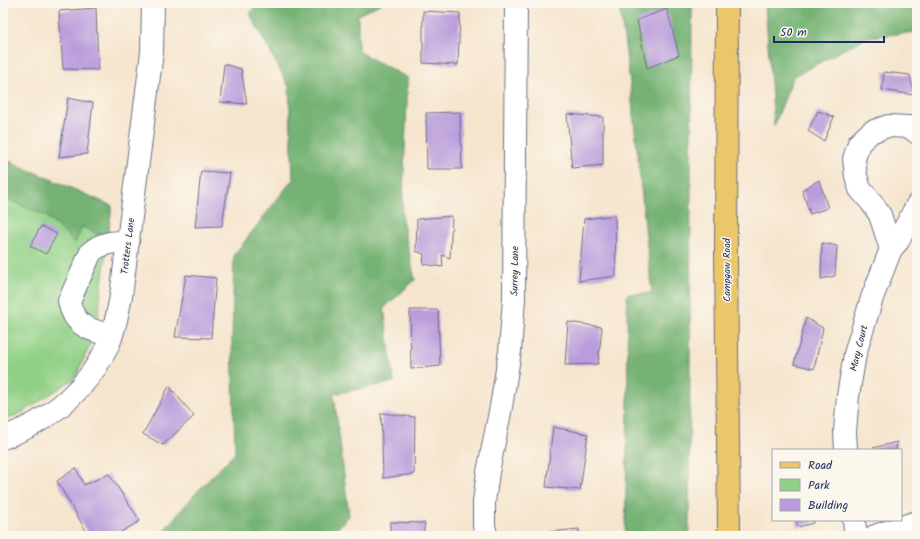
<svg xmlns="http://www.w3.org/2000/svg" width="920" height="539" font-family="Kalam,sans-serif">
	<rect width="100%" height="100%" fill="#fbf7ec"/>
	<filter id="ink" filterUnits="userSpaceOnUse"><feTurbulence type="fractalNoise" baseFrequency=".025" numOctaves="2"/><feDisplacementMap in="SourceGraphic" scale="8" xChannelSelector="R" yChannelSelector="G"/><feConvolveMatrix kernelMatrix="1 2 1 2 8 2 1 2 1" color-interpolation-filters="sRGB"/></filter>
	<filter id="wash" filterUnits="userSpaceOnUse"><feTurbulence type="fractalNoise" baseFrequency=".012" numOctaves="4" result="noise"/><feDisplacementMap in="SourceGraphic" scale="16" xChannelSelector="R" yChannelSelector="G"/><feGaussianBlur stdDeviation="0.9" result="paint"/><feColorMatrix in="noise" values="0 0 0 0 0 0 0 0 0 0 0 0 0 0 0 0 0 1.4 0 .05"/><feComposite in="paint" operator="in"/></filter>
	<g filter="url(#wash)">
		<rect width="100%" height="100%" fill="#f6e5ce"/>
		<polygon fill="#90d086" stroke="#568072" points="3,121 4,159 112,206 96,332 75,378 23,412 3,420"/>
		<g fill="#74b273" stroke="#487068">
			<polygon points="257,3 382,3 358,15 358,51 408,78 402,219 415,280 384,308 394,382 334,394 349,516 330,536 159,536 196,493 235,453 232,341 234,255 293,179 289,87 250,14"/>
			<polygon points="619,3 692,3 689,536 625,536 628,402 627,294 652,293 630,82"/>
			<polygon points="765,3 917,3 917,32 867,37 793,77 774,126"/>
			<polygon points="3,121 4,159 112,206 107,238 82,227 75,243 46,216 3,197"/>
		</g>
		<g id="blocks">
			<g fill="#b99cdc">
				<polygon points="96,8 98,70 63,69 59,11"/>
				<polygon points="667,9 679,55 647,68 637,20"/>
				<polygon points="423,11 460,13 458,65 423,63"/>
				<polygon points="224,64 241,69 247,104 220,102"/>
				<polygon points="884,72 910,75 914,95 882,90"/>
				<polygon points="68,98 93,103 87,154 59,157"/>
				<polygon points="818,111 834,117 824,141 808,131"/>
				<polygon points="460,112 462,169 427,169 426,113"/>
				<polygon points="567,114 603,117 603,165 572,168"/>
				<polygon points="201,171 230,173 222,226 195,227"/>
				<polygon points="819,180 828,208 810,214 802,190"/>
				<polygon points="615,215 616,276 579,281 584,219"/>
				<polygon points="452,216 450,258 442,255 443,267 423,264 424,254 416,251 417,219"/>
				<polygon points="41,226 57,234 46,254 30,246"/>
				<polygon points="822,243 837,246 835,276 821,279"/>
				<polygon points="186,275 216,278 211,338 175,337"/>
				<polygon points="410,310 438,310 440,366 411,369"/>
				<polygon points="806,318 823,328 814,369 794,364"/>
				<polygon points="568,322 602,327 598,364 565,365"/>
				<polygon points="169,386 194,416 163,445 143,434"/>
				<polygon points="381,413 415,417 414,474 383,478"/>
				<polygon points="553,427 588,434 580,490 546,487"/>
				<polygon points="897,442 896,450 873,450 873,448"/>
				<polygon points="76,468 84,485 109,474 140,521 114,536 89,536 57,481"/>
				<polygon points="796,520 813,520 813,523 798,527"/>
				<polygon points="390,522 425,523 423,536 390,536"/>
				<polygon points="579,529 579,536 549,536 549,532"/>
			</g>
		</g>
	</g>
	<g filter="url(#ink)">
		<use href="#blocks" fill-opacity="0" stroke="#686f85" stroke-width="1"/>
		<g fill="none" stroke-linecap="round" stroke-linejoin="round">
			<g stroke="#686f85" stroke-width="24">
				<g id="minor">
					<polyline points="891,249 880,215 872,203 860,189 856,176 854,159 859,143 871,132 888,126 910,127 917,133"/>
					<path d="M111,336C89,329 74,327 69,301L91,252C103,242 113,242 128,242"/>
					<path d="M3,438C15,433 28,428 39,421C69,403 95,375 109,343C115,328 118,312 121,296L152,52L153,3"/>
					<polyline points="846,450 845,431 848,396 855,354 872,298 891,249 898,241 917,205"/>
					<polyline points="854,520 856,536"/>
					<polyline points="486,536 484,525 484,502 488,472 501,407 510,351 514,299 516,3"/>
					<polyline points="875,536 917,522"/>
				</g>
			</g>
			<g stroke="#686f85" stroke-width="24">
				<polyline id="major" points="727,3 726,255 729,529 728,536"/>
			</g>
			<use href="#minor" stroke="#fff" stroke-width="22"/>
			<use href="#major" stroke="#ecc669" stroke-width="22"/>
		</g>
	</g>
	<g text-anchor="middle" stroke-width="3" stroke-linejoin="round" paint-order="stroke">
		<g font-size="10" fill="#1b2f5e" stroke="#fbf7ec">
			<text transform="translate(127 246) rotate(-83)" y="4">Trotters Lane</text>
			<text transform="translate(726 270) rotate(-90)" y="4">Campgaw Road</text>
			<text transform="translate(514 271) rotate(-89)" y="4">Surrey Lane</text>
			<text transform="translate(858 348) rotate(-76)" y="4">Mary Court</text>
		</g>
	</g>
	<rect width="920" height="539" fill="none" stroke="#fbf7ec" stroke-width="16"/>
	<rect x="772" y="449" width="130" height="72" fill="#fbf7ec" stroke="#a1a7b3"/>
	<rect x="780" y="462" width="20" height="6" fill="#ecc669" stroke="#a1a7b3"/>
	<text x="808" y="469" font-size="12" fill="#1b2f5e">Road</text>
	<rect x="780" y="479" width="20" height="12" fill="#90d086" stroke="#a1a7b3"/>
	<text x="808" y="489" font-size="12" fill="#1b2f5e">Park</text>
	<rect x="780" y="499" width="20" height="12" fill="#b99cdc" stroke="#a1a7b3"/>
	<text x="808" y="509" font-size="12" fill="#1b2f5e">Building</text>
	<path d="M774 36v6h110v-6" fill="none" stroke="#1b2f5e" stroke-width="2"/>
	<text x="780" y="36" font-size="12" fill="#1b2f5e" stroke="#fbf7ec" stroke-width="3" paint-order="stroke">50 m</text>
</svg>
